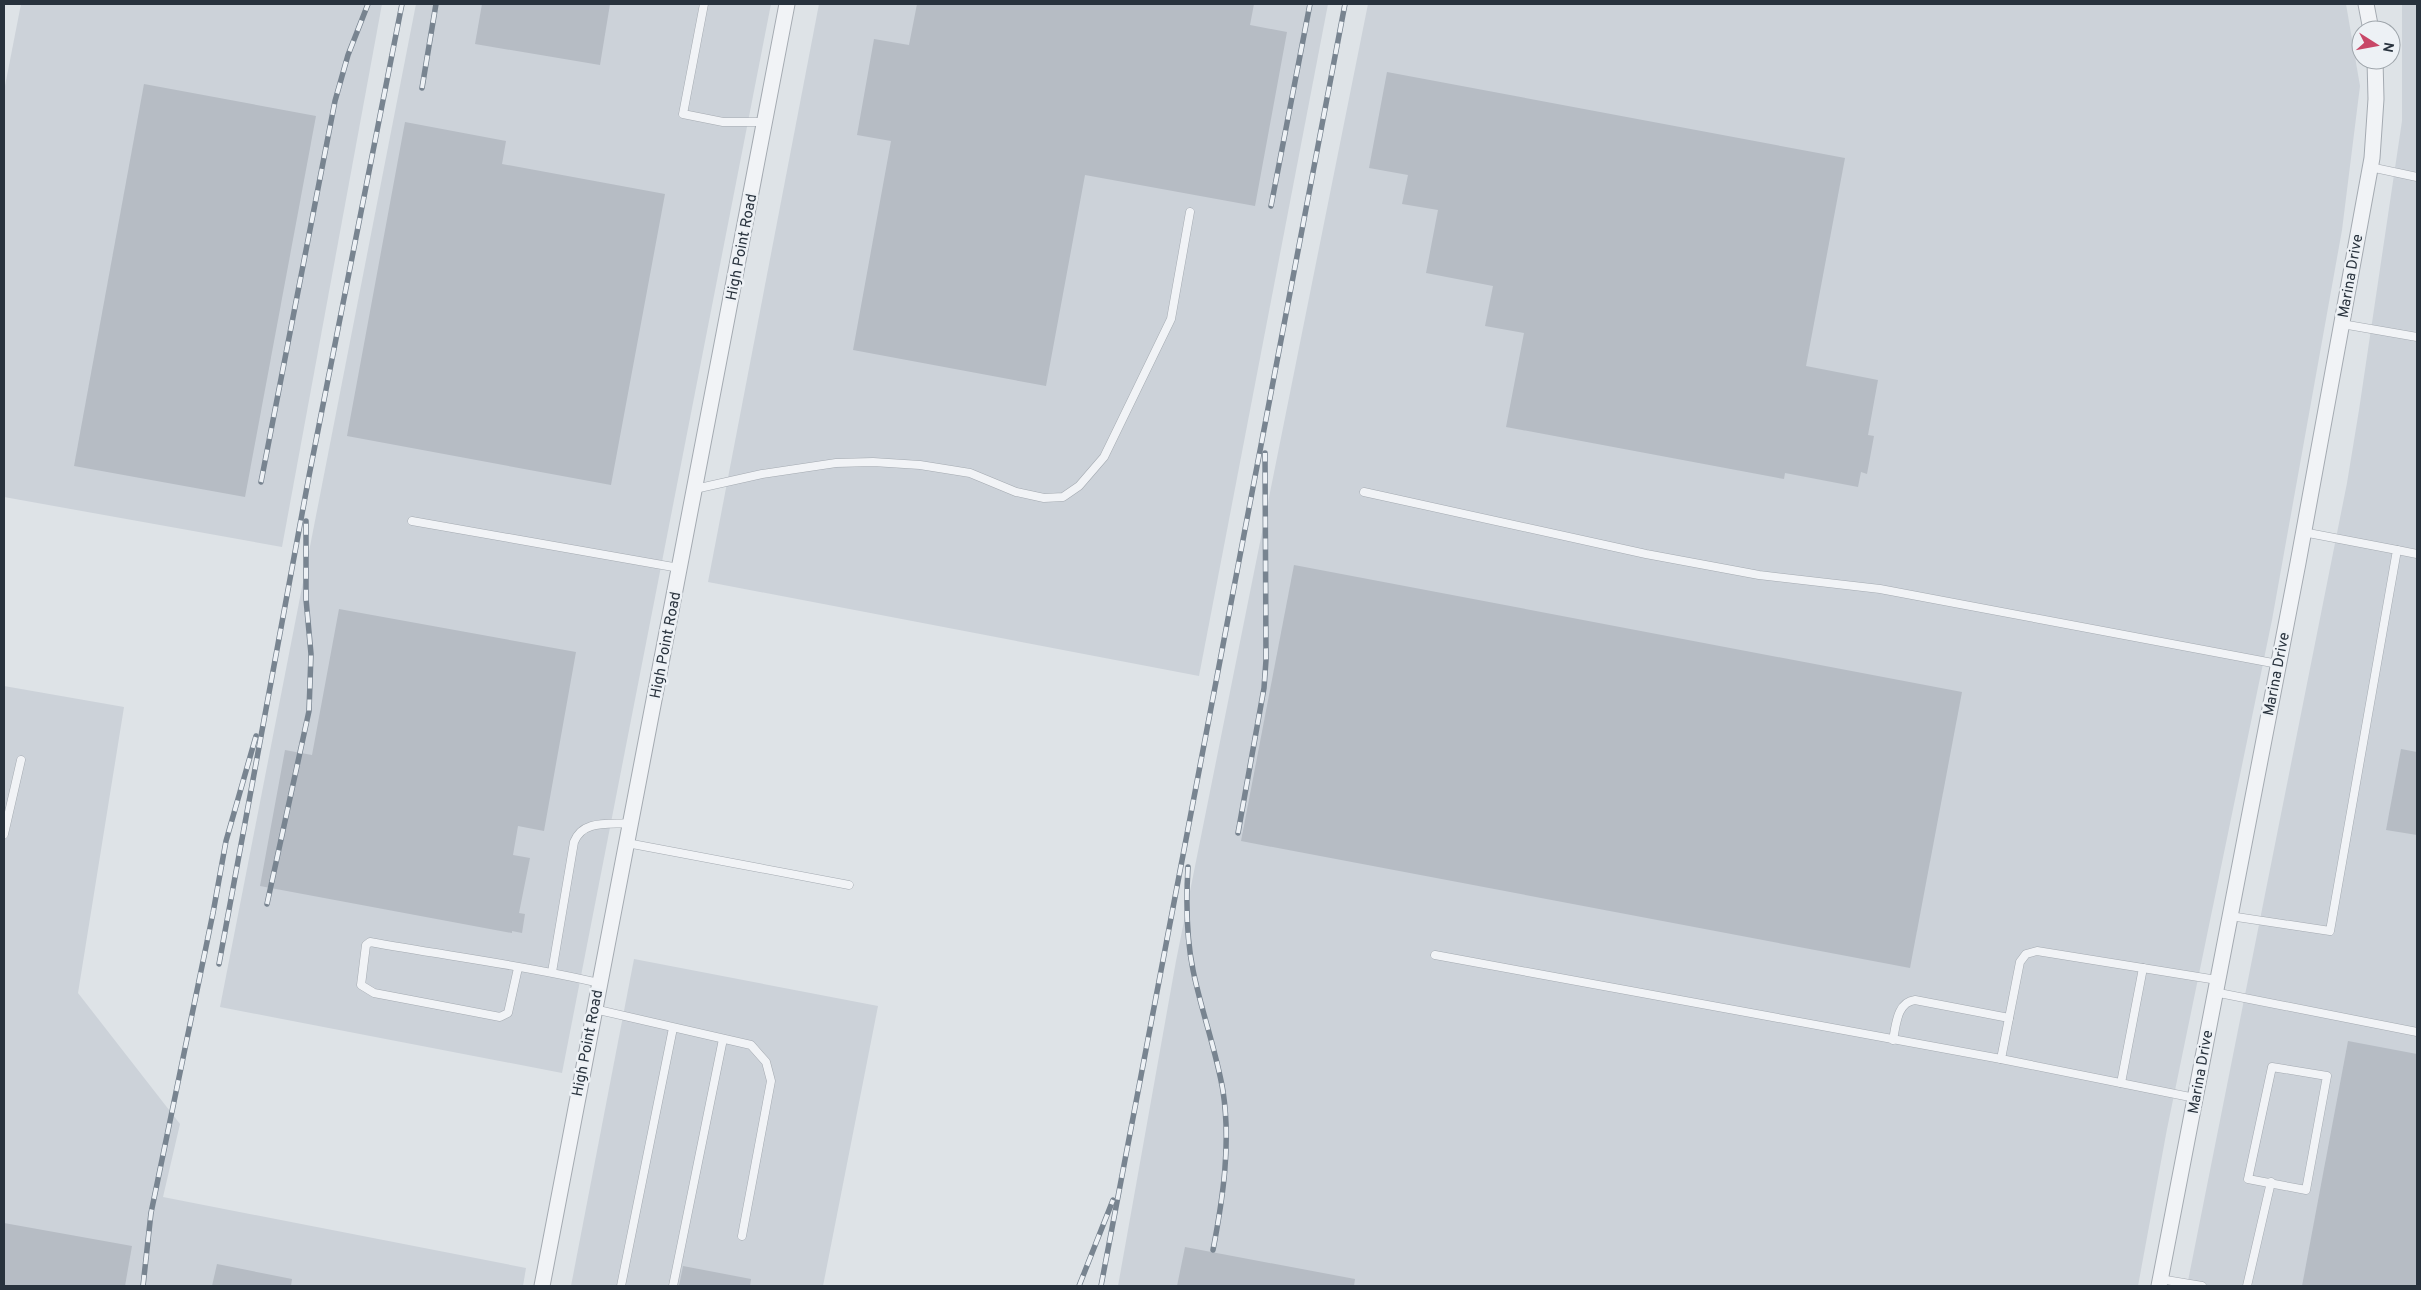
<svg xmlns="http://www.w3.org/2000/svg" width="2421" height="1290" font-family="Overpass,sans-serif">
	<rect width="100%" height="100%" fill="#dee3e7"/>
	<g fill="#ccd2d9">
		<polygon points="21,4 382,4 282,547 4,497 4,91"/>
		<polygon points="416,4 771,4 562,1073 220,1007"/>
		<polygon points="819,4 1328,4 1199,676 708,582"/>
		<polygon points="1368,4 2346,4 2360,86 2342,230 2272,620 2167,1129 2138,1286 1118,1286 1176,961"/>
		<polygon points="2402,4 2417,4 2417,1286 2187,1286 2347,483 2359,410 2402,121"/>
		<polygon points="4,686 124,707 78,993 180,1124 163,1197 526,1268 523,1286 4,1286"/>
		<polygon points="634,959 878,1006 823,1286 571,1286"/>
	</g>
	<g fill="#b6bcc4">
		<polygon points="482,4 610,4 600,65 475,44"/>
		<polygon points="917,4 1254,4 1250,25 1287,32 1255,206 1085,175 1046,386 853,350 891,141 857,135 874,39 909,45"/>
		<polygon points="1387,72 1845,158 1806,366 1878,380 1868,435 1874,436 1867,474 1861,472 1858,487 1785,473 1784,479 1506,427 1524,333 1485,326 1493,286 1426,273 1438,210 1402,204 1408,175 1369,168"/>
		<polygon points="144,84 316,116 245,497 74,466"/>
		<polygon points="405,122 506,141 502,164 665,194 611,485 347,436"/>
		<polygon points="1294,565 1962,692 1910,968 1241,841"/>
		<polygon points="339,609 576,652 544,831 518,826 513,855 530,858 519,913 525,914 522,933 512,931 512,933 260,886 285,750 312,755"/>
		<polygon points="2401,749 2417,752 2417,835 2386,830"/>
		<polygon points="2348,1041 2417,1054 2417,1286 2302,1286"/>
		<polygon points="4,1223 132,1246 125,1286 4,1286"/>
		<polygon points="1185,1247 1355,1279 1354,1286 1177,1286"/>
		<polygon points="217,1264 292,1279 291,1286 212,1286"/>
		<polygon points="683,1266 751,1279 750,1286 679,1286"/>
	</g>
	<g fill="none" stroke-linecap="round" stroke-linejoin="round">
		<g stroke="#a4aab1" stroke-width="9">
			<g id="service">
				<polyline points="704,4 683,114 723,122 764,122"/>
				<polyline points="2370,167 2417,177"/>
				<polyline points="2342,324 2417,337"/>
				<polyline points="695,489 762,474 836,463 873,462 920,465 970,473 1016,492 1044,498 1063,497 1079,486 1104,457 1171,319 1190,212"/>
				<polyline points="1364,492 1646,554 1759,575 1880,589 2278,664"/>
				<polyline points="412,521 679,568"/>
				<polyline points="2397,550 2417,554"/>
				<polyline points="4,834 21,760"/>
				<polyline points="627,843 849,885"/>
				<polyline points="2230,916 2330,931 2397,550 2303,532"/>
				<polyline points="1435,955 2001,1059"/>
				<path d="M518,968L508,1013L500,1017L374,993L361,985L366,945L370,942C447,956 524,965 599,983"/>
				<path d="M552,972L574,842C583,819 609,825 631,823"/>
				<polyline points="2214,992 2417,1032"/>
				<polyline points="594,1009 751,1045 766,1062 771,1081 742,1236"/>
				<path d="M1893,1040C1896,1025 1897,1002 1915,1000L2009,1018"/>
				<polygon points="2272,1067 2327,1076 2306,1190 2248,1179"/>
				<polyline points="2121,1083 2143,968"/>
				<polyline points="2195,1098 2001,1059 2020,962 2026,954 2037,951 2217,980"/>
				<polyline points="2160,1279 2202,1286"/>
				<polyline points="621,1286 673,1028"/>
				<polyline points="673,1286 723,1039"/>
				<polyline points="2247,1286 2271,1182"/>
			</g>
		</g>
		<g stroke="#a4aab1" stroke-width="17">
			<g id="minor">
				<polyline points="2366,4 2371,30"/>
				<polyline points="542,1286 787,4"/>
				<polyline points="2159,1286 2298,563 2372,158 2376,99 2375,60"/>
			</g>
		</g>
		<use href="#service" stroke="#f1f3f6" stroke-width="8"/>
		<use href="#minor" stroke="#f1f3f6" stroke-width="15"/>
		<g stroke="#788490" stroke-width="5.5">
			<g id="rail">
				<polyline points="422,88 436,4"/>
				<polyline points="1271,206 1310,4"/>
				<polyline points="261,482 335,101 348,55 368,4"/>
				<polyline points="1238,833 1264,688 1266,660 1265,453"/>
				<path d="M1188,867C1186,901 1186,936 1193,970C1201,1010 1216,1050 1223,1091C1231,1144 1223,1198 1213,1250"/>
				<polyline points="267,904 309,711 311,654 306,599 306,521"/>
				<polyline points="219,964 309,476 402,4"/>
				<polyline points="143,1286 151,1213 213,913 226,841 256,736"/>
				<polyline points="1079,1286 1113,1200"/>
				<polyline points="1101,1286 1345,4"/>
			</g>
		</g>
		<use href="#rail" stroke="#edf1f5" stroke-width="4" stroke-dasharray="11" stroke-linecap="butt"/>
	</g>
	<g text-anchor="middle" stroke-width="5" stroke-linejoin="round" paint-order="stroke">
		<g font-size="15" fill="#28323d" stroke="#edf1f5">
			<text transform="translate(741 247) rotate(-79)" y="5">High Point Road</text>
			<text transform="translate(2350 276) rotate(-80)" y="5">Marina Drive</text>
			<text transform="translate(665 645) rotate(-79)" y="5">High Point Road</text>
			<text transform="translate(2276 674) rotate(-79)" y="5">Marina Drive</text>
			<text transform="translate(587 1043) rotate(-79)" y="5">High Point Road</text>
			<text transform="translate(2200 1072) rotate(-80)" y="5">Marina Drive</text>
		</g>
	</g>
	<rect width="2421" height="1290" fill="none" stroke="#28323d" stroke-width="10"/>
	<g transform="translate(2376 45) rotate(101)"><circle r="24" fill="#edf1f5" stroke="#9ea5ab"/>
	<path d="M0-4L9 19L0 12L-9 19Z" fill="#c84767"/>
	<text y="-8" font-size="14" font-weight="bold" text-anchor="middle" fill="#28323d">N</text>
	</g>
</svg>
